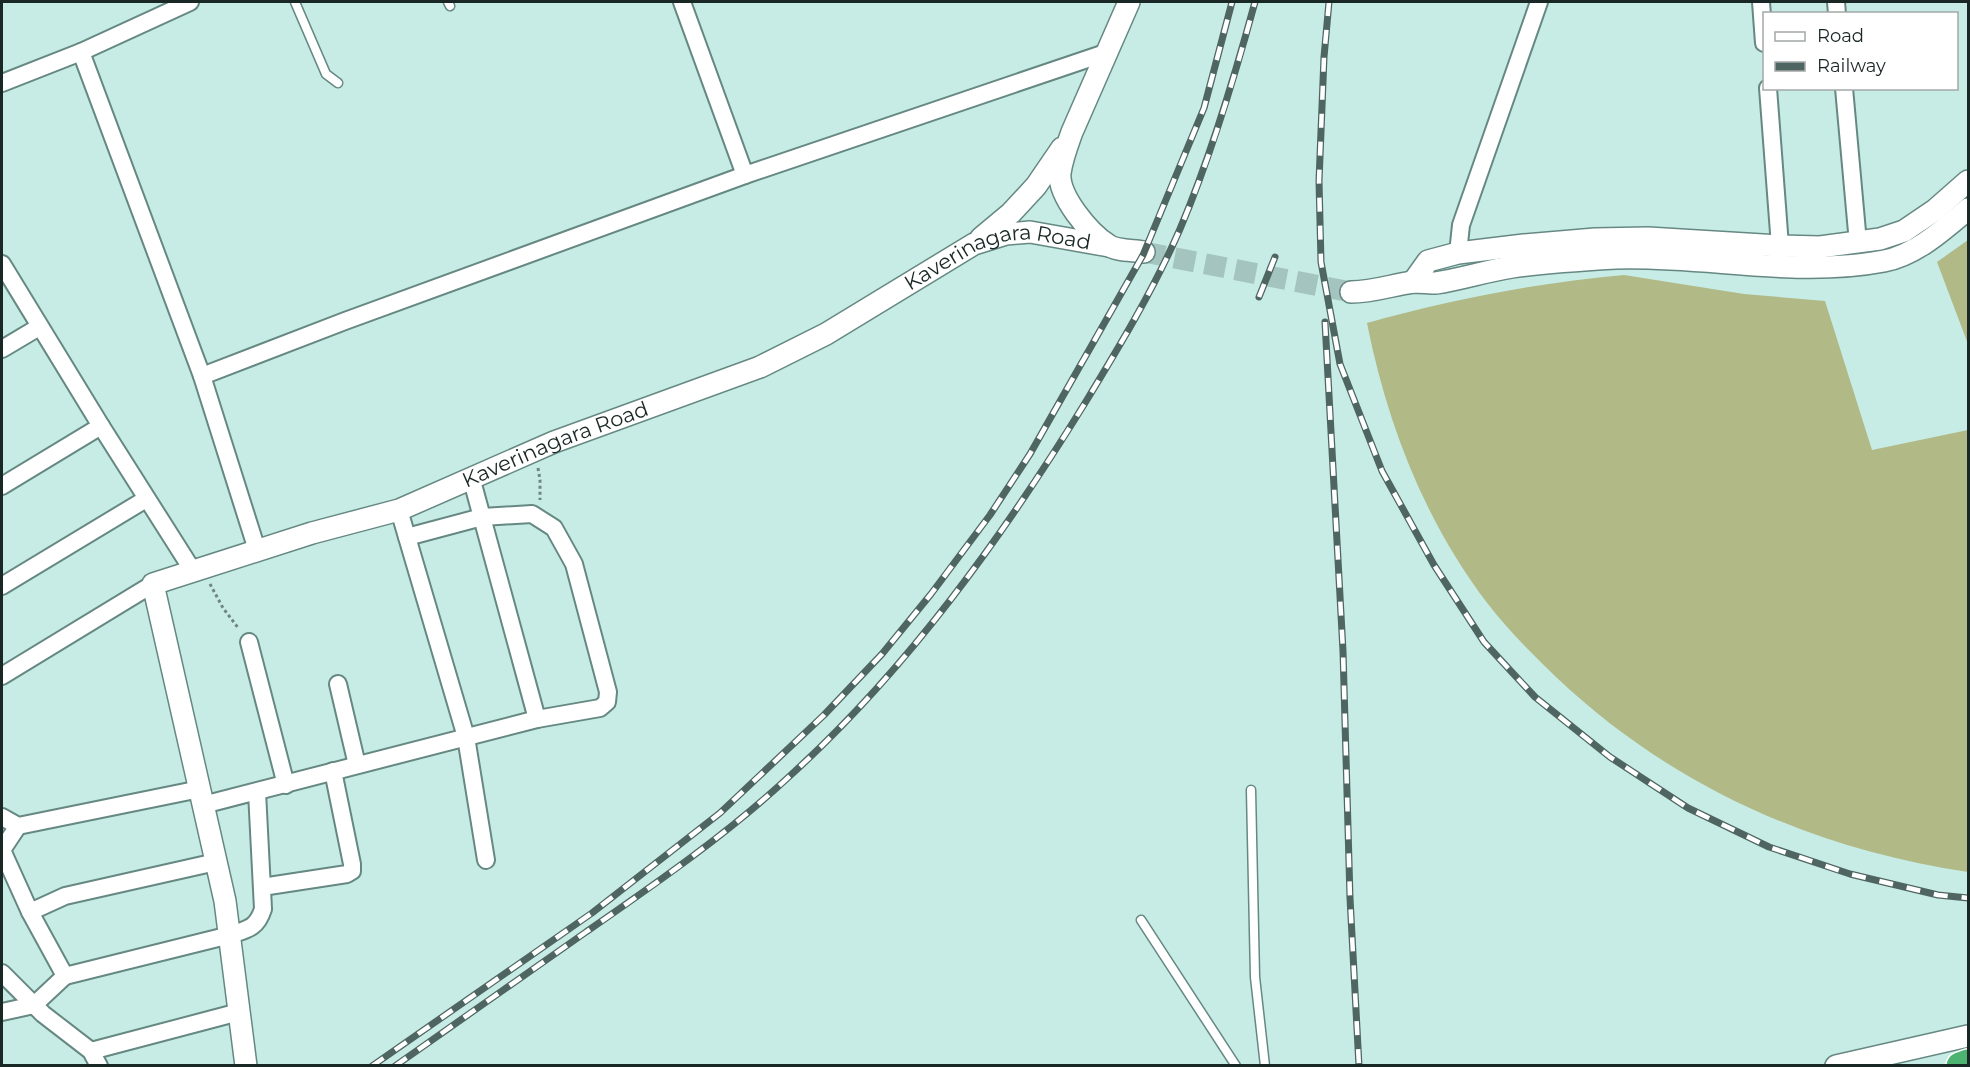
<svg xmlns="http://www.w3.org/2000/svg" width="1970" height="1067" font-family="Montserrat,sans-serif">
	<rect width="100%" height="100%" fill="#c7ece5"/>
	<g fill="#b1b987">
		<polygon points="1968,240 1968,344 1937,262"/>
		<path d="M1624,275L1744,294L1825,301L1872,450L1968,430V872C1813,849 1671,786 1556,677C1532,654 1508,630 1488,604C1425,522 1387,424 1367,323C1452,299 1536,283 1624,275Z"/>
	</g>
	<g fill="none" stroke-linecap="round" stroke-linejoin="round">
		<polyline stroke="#a4c5bf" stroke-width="21" stroke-dasharray="21 10" stroke-linecap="butt" points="1144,252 1351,292"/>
		<g stroke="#668882" stroke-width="11">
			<g id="service">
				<polyline points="295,2 326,74 338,83"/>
				<polyline points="448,2 450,6"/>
				<polyline points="1251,790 1255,977 1265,1066"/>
				<polyline points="1141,920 1236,1066"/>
			</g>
		</g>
		<g stroke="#668882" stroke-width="20">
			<g id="minor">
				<polyline points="682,2 745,175"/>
				<polyline points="1761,2 1764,43"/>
				<polyline points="1836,2 1837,14"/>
				<polyline points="81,52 202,376 257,550"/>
				<polyline points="2,83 81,52 190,2"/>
				<polyline points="1768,88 1780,246"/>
				<polyline points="1844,88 1858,243"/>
				<polyline points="1458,253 1461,225 1539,2"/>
				<polyline points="2,264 101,426 193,571"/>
				<polyline points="2,349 39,327"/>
				<polyline points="202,376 345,321 745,175 1108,52"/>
				<polyline points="471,477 537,719"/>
				<polyline points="2,486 101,426"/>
				<polyline points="399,510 466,737 486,860"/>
				<polyline points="2,586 146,499"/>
				<polyline points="249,642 286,785"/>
				<polyline points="2,676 153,584"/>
				<polyline points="338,684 357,765"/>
				<polyline points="203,805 537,719 600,708 607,702 608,692 574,564 554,528 532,514 482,517 407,537"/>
				<polyline points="2,817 18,826 200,789"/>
				<path d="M18,826L2,850L30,912L65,976L230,935C248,929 257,928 263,909L257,792"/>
				<polyline points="262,887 347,874 352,871 352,864 333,771"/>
				<polyline points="30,912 65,896 216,862"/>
				<polyline points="2,973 43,1014 91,1051 99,1066"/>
				<polyline points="2,1012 34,1005 65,976"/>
				<polyline points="91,1051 239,1012"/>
			</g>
		</g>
		<g stroke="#668882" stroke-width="24">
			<g id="tertiary">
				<path d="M1129,2L1072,132C1067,146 1062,159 1060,173C1058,196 1089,233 1108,245C1116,251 1134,250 1144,252"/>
				<polyline points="981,238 1011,213 1036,186 1062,148"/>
				<polyline points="1413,282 1428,261 1458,253 1524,245 1595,239 1648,238 1780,246 1820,247 1880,239 1904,231 1935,210 1968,181"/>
				<path d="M1351,292C1373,292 1392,285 1413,282C1421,282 1429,283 1436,283C1462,279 1486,271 1512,267C1546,262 1581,260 1616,258C1706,255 1795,278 1884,261C1916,255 1944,229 1968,209"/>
				<path id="s1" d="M246,1066L225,901L153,584L312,533L399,510L554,442L760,367L826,334L974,244L1006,234L1030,232L1109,246"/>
				<polyline points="1836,1066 1968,1036"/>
			</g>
		</g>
		<g stroke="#fff" stroke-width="30">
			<polyline id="trunk" points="1960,1066 1968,1063"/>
		</g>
		<g stroke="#6d8681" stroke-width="3" stroke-dasharray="3 3" stroke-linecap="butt">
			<polyline points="538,468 540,480 540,500"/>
			<polyline points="210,584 223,608 239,629"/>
		</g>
		<use href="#service" stroke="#fff" stroke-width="8"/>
		<use href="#minor" stroke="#fff" stroke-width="16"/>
		<use href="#tertiary" stroke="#fff" stroke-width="21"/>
		<use href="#trunk" stroke="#4cb470" stroke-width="27"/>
		<g stroke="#4f6561" stroke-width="7">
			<g id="rail">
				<polyline points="1329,2 1324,57 1319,181 1321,262 1340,364 1382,471 1434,565 1484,642 1535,697 1610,757 1688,808 1769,847 1850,874 1938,895 1968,898"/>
				<polyline points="1259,297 1275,257"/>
				<polyline points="1325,322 1343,651 1350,898 1359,1066"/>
				<polyline points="372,1066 592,913 720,813 824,715 882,654 931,594 990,515 1030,454 1143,255 1204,108 1232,2"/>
				<path d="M395,1066C459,1021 522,977 586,932C658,882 729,833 793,773C909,667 1003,536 1085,403C1119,347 1154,289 1180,229C1211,156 1234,79 1255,2"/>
			</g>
		</g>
		<use href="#rail" stroke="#fff" stroke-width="4.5" stroke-dasharray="14" stroke-linecap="butt"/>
	</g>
	<g text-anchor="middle" stroke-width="4.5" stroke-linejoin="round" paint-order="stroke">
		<g font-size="21" fill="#192725" stroke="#fff">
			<text dy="7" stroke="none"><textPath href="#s1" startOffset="1404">Kaverinagara Road</textPath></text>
			<text dy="7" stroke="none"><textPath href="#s1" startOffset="918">Kaverinagara Road</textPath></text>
		</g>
	</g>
	<rect width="1970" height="1067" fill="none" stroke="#192725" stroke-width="6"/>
	<rect x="1763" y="12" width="195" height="78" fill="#ffffff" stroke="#a3a9a8" stroke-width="1.5"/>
	<rect x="1775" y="32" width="30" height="9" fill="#ffffff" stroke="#a3a9a8" stroke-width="1.5"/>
	<text x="1817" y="42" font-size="18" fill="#192725">Road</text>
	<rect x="1775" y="62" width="30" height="9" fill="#4f6561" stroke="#a3a9a8" stroke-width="1.5"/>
	<text x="1817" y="72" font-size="18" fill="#192725">Railway</text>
</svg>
